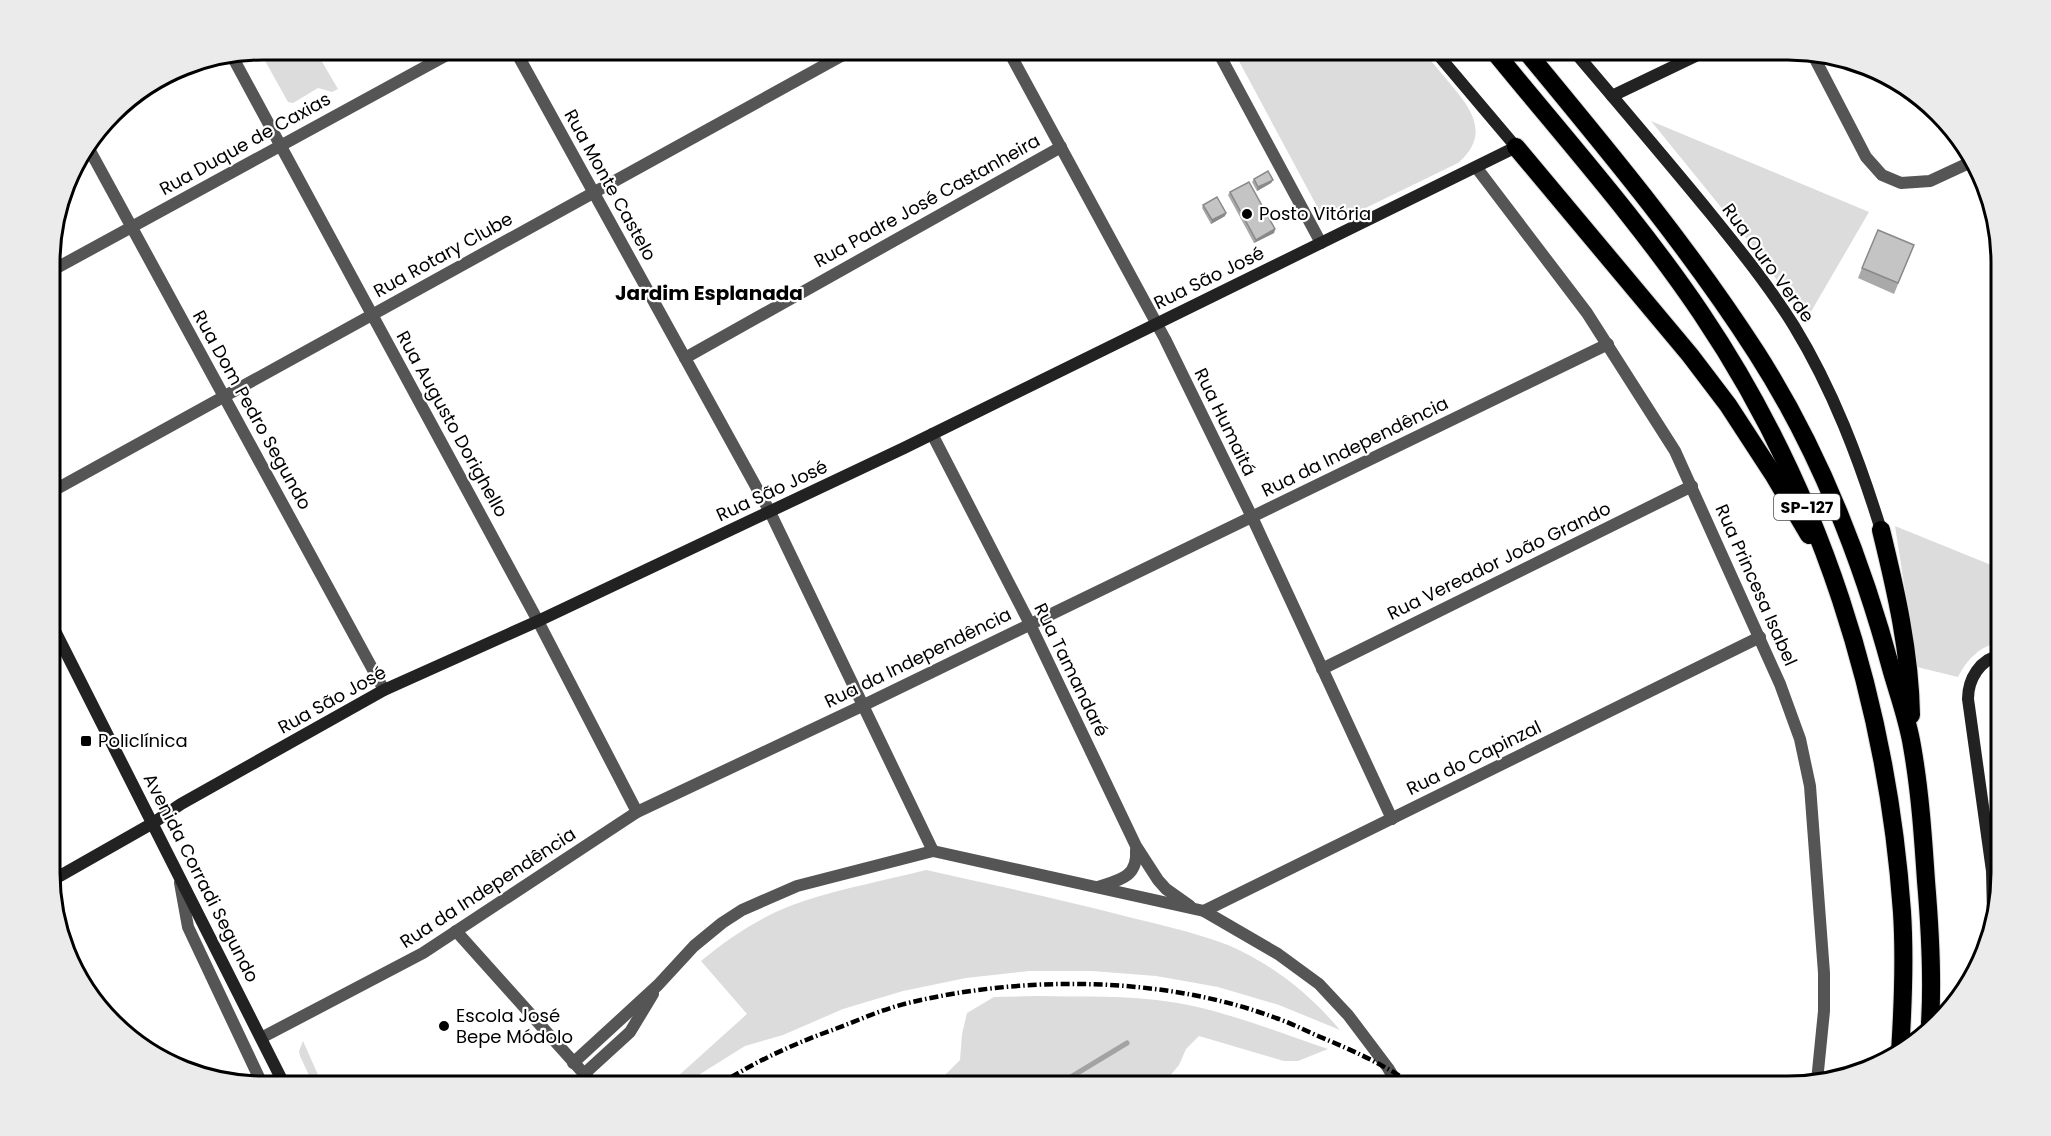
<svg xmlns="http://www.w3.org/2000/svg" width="2051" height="1136" font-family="Poppins,sans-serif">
	<rect width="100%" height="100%" fill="#fff"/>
	<g fill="#dcdcdc">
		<polygon points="259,50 300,50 318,55 338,89 332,92 318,88 293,103 288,102"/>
		<path d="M1233,50H1422C1432,62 1442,74 1452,86C1474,112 1489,136 1458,163L1345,218L1331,219L1320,212Z"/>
		<polygon points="1651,121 1869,212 1805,322 1759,254"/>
		<path d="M1895,526L2001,569V642C1980,646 1968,658 1958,677L1917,667Z"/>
		<path d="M926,870C989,884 1051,897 1113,913C1151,923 1191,931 1228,945C1272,964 1309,993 1340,1030L1279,1005L1218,987L1156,976L1092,971H1029L966,978L903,991L843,1009L783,1035L745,1046L681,1086H667L747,1014L701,961C731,936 766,913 804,901C844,888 886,880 926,870Z"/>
		<path d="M1038,996C1082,997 1127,995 1171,1002C1221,1009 1280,1033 1328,1049L1298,1061H1284L1199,1036L1186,1049L1179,1065L1169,1077L1155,1086H939L943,1077L960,1060L962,1034L967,1013L994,997Z"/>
		<polygon points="303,1041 323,1086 314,1086 300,1056 299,1051"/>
	</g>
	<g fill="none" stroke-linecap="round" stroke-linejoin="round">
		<polyline stroke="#a3a3a3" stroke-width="5" points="1056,1086 1127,1043"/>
		<g stroke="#dbdbdb" stroke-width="20">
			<g id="highway">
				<path d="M1493,50C1563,136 1639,221 1701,313C1821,491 1887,700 1902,912C1905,959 1903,1006 1900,1052"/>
				<path d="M1525,50C1606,148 1687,245 1756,352C1819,450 1862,560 1892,672C1899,696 1908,721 1912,746C1920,791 1923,836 1926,881C1930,928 1933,976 1930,1023"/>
				<polyline points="1516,147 1690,355 1728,405 1773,474 1809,535"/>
				<path d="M1881,530C1896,591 1910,652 1911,715"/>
			</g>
		</g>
		<g stroke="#555" stroke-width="12">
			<polyline points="515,50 770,512 933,851"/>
			<polyline points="1008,50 1165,339 1252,517 1392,819"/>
			<polyline points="1217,50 1321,243"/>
			<polyline points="232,56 538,621 637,812"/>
			<polyline points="1814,57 1866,157 1882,175 1901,183 1930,181 1971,162"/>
			<polyline points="88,147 384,690"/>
			<polyline points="1476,167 1587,313 1675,451 1780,684 1800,739 1810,786 1824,973 1824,1011 1817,1081"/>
			<polyline points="51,271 456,50"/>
			<polyline points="685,358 1061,147"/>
			<polyline points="932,434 1030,624 1136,846 1158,880 1166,889 1190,906"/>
			<polyline points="51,492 852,50"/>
			<polyline points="1322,669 1692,486"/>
			<polyline points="180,883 188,927 263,1086"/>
			<path d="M1098,887C1120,880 1138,877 1136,850"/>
			<polyline points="1204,911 1760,637"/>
			<polyline points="456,931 595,1086"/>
			<polyline points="261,1038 423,953 637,812 864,705 1608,344"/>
			<polyline points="573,1063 658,985 694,946 722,923 742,910 797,886 933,851 1204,911 1278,954 1319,984 1348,1015 1388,1068 1399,1086"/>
			<polyline points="584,1074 630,1032 653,994"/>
		</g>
		<g stroke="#222" stroke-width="12">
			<path d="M1573,50C1619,104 1665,158 1710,213C1740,250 1769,286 1794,326C1833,390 1859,459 1881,530"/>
			<polyline points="1612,96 1708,50"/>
			<polyline points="51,623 285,1086"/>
			<polyline points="51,881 153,823 181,804 384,690 538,621 904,448 1516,147 1434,50"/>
			<path d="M1993,912L1992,871L1968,699C1968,679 1980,659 2001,655"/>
		</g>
		<use href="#highway" stroke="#000" stroke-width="18"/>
		<path stroke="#000" stroke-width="4.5" stroke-dasharray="9 3 1.5 3" stroke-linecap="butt" d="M717,1086C754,1062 793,1044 835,1029C859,1020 883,1009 908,1003C1024,975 1164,976 1276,1018C1291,1023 1304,1030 1318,1036C1352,1050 1385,1065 1415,1086"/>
	</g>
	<g fill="#a9a9a9">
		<polygon points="1254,179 1273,180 1271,183 1257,191 1252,182"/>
		<polygon points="1230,192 1275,229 1274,233 1254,243 1228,195"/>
		<polygon points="1203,205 1226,213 1225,216 1211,224 1202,208"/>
		<polygon points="1914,245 1894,294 1858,278 1862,268"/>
	</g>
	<g fill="#898989">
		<polygon points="1273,180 1271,183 1257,191 1258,187"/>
		<polygon points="1226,213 1225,216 1211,224 1212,220"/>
		<polygon points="1275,229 1274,233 1254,243 1256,240"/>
	</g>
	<g fill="#c4c4c4" stroke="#898989" stroke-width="1.5">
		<polygon points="1268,171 1273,180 1258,187 1254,179"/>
		<polygon points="1249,182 1275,229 1256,240 1230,192"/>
		<polygon points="1217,197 1226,213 1212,220 1203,205"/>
		<polygon points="1878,230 1914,245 1898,283 1862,268"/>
	</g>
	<g fill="#000" stroke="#fff" stroke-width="2">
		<circle cx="1247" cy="214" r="6"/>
		<rect x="80" y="735" width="12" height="12" rx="3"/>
		<circle cx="444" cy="1026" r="6"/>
	</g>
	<g text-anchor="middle" stroke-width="4.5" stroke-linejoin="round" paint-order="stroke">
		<rect fill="#fff" stroke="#4c4c4c" stroke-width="1.5" x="1774" y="494" width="66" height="26" rx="4.5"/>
		<g font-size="16" font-weight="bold" fill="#000">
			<text x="1807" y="513">SP-127</text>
		</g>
		<g font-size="18" fill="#000" stroke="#fff">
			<text transform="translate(245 144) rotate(-29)" y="6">Rua Duque de Caxias</text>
			<text transform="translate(610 185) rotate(61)" y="6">Rua Monte Castelo</text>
			<text transform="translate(927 201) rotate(-29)" y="6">Rua Padre José Castanheira</text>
			<text transform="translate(443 255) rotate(-29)" y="6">Rua Rotary Clube</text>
			<text transform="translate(1768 263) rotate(54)" y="6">Rua Ouro Verde</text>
			<text transform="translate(1209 278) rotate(-26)" y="6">Rua São José</text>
			<text transform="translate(252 410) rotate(61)" y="6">Rua Dom Pedro Segundo</text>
			<text transform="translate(1225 422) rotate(64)" y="6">Rua Humaitá</text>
			<text transform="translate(452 424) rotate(61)" y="6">Rua Augusto Dorighello</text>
			<text transform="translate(1355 447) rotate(-26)" y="6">Rua da Independência</text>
			<text transform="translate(772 491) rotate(-25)" y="6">Rua São José</text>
			<text transform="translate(1499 561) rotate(-26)" y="6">Rua Vereador João Grando</text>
			<text transform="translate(1756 585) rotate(66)" y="6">Rua Princesa Isabel</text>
			<text transform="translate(918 658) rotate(-26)" y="6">Rua da Independência</text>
			<text transform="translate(1071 670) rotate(64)" y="6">Rua Tamandaré</text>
			<text transform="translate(332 700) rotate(-29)" y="6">Rua São José</text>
			<text transform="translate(1474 758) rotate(-26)" y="6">Rua do Capinzal</text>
			<text transform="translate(201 878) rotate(63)" y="6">Avenida Corradi Segundo</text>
			<text transform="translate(488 888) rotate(-33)" y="6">Rua da Independência</text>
		</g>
		<g font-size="18" fill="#000" stroke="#fff" text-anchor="start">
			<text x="1259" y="220">Posto Vitória</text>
			<text x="98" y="747">Policlínica</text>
			<text x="456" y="1022">Escola José<tspan x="456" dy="21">Bepe Módolo</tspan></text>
		</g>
		<g font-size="20" font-weight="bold" fill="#000" stroke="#fff">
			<text x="709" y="300">Jardim Esplanada</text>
		</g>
	</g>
	<path d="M0 0H2051V1136H0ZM263 60H1788A203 203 0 0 1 1991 263V873A203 203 0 0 1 1788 1076H263A203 203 0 0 1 60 873V263A203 203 0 0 1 263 60Z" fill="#ebebeb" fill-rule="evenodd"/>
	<path fill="none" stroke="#000" stroke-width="3" d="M263 60H1788A203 203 0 0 1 1991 263V873A203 203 0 0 1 1788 1076H263A203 203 0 0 1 60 873V263A203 203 0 0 1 263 60Z"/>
</svg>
